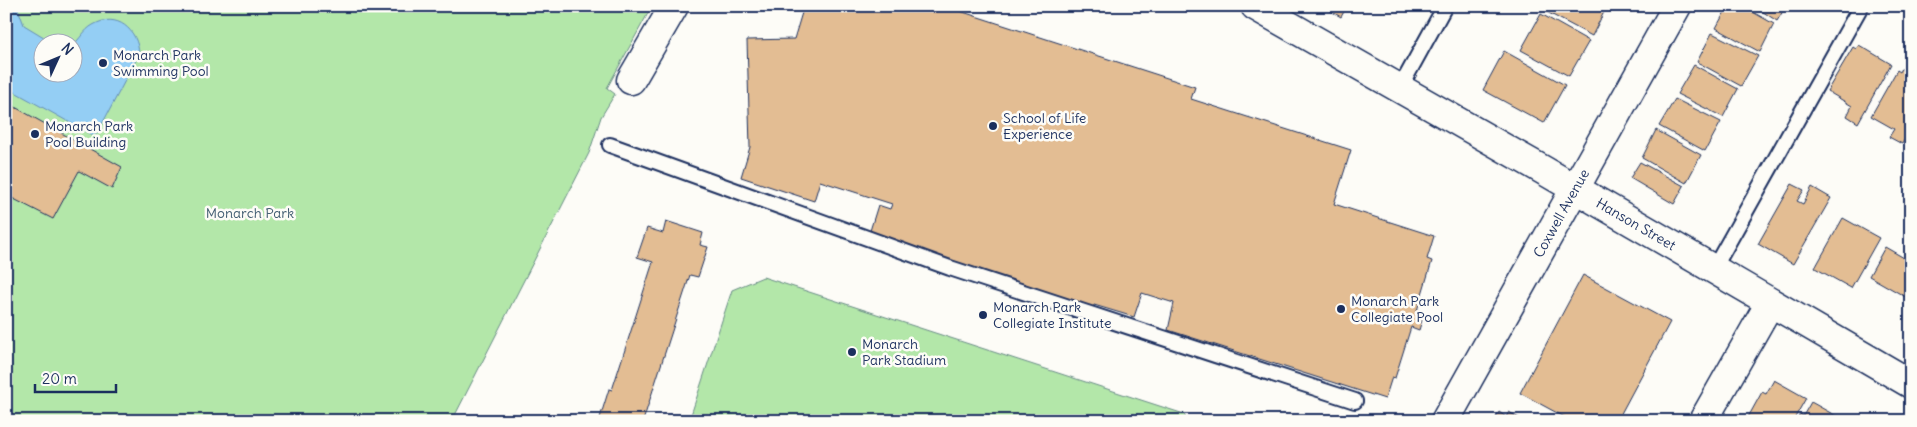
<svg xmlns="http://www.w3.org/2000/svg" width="1917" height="427" font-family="Delius,sans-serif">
	<rect width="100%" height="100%" fill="#fdfcf7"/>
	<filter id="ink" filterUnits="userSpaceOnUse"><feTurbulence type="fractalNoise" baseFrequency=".02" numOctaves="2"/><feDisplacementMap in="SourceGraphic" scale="10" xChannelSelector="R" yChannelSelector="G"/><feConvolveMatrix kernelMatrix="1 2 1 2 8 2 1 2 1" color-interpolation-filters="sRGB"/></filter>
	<g filter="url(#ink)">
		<g fill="#b3e7a9" stroke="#678b84" fill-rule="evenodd">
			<path d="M6,6H652L607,88L615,94L601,117L589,153L452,421H6ZM42,42H72V72H42Z"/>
			<polygon points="763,277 1184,414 1187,421 689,421 732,290"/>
		</g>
		<path fill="#94cef4" stroke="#648eb8" d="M6,6H17L24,25L52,42H42V72H72L73,45C80,39 84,30 93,25C117,11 138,30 139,54L98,132L92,135L6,87Z"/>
		<g fill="#e3bd93" stroke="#1b2f5e">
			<polygon points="804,6 955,6 954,9 966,13 1195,87 1191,99 1351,150 1334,204 1434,236 1427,259 1432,261 1416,314 1423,317 1419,330 1411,327 1395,378 1392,377 1385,399 1168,330 1174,303 1142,293 1134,317 1094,305 1093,309 869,234 878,205 890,209 892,204 820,181 814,201 741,177 750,147 747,40 794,39"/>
			<polygon points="1322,6 1347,6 1341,17"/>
			<polygon points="1545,6 1607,6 1592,36 1543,10"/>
			<polygon points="1728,6 1742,6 1774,24 1760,52 1716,28"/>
			<polygon points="1754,6 1786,6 1777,21"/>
			<polygon points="1541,14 1589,41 1569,76 1521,50"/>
			<polygon points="1712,33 1758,56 1741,86 1697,62"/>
			<polygon points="1859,45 1891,64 1858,123 1847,116 1852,106 1827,91 1853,47 1856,49"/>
			<polygon points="1504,51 1565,85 1544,123 1483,90"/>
			<polygon points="1694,65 1738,89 1723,117 1677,94"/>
			<polygon points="1902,68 1911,73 1911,128 1902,144 1889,137 1894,129 1871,116 1897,70 1900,72"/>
			<polygon points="1675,99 1721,122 1705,151 1659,126"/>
			<polygon points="6,102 122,167 112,189 79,171 53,219 6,195"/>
			<polygon points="1656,130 1701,155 1686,183 1642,158"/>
			<polygon points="1640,162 1684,186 1674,204 1630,178"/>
			<polygon points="1792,184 1804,190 1797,201 1803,204 1812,187 1831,198 1793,264 1758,244"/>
			<polygon points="1843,218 1879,238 1851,288 1815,268"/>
			<polygon points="666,221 703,233 700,245 708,247 698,277 690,275 643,421 599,421 609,389 612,390 653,262 637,257 647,228 663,233"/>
			<polygon points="1885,247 1911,262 1911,300 1869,276"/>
			<polygon points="1583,275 1670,322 1617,421 1572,421 1520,393"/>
			<polygon points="1774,380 1806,398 1793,421 1746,421 1762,392 1766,394"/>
			<polygon points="1811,402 1845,421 1796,421 1800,414 1803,416"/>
			<polygon points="1499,412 1506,417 1509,412 1524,421 1494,421"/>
		</g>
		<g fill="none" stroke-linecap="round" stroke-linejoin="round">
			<g stroke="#1b2f5e" stroke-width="18">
				<g id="lane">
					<polyline points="1400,88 1445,6"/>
					<polyline points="610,145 950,268 1355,401"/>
					<polyline points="1713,270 1861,6"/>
				</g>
			</g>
			<g stroke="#1b2f5e" stroke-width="31">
				<g id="street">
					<path id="s1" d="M1255,6L1543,170L1911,384"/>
					<polyline points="631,80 674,6"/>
					<polyline points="1703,421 1770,303"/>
				</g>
			</g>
			<g stroke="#1b2f5e" stroke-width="31">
				<g id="primary">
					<path id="s2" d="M1445,421L1677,6"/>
				</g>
			</g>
			<use href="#lane" stroke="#fdfcf7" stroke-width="14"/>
			<use href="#street" stroke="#fdfcf7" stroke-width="28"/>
			<use href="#primary" stroke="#fdfcf7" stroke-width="28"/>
		</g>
	</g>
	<g fill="#1b2f5e" stroke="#fdfcf7" stroke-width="2">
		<circle cx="103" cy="63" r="5"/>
		<circle cx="993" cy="126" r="5"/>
		<circle cx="35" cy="134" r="5"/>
		<circle cx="1341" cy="309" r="5"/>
		<circle cx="983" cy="315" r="5"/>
		<circle cx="852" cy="352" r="5"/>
	</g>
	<g text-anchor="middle" stroke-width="5" stroke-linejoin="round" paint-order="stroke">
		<g font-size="14" fill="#1b2f5e" stroke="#fdfcf7" text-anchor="start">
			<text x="113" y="60">Monarch Park<tspan x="113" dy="16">Swimming Pool</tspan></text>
			<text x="1003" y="123">School of Life<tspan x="1003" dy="16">Experience</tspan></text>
			<text x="45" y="131">Monarch Park<tspan x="45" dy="16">Pool Building</tspan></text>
			<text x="1351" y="306">Monarch Park<tspan x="1351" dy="16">Collegiate Pool</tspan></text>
			<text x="993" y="312">Monarch Park<tspan x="993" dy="16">Collegiate Institute</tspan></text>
			<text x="862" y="349">Monarch<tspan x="862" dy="16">Park Stadium</tspan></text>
		</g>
		<g font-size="14" fill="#415d71" stroke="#fdfcf7">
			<text x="250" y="218">Monarch Park</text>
		</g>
		<g font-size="14" fill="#1b2f5e" stroke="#fdfcf7">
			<text dy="5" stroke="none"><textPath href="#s2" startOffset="238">Coxwell Avenue</textPath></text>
			<text dy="5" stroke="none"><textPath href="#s1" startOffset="439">Hanson Street</textPath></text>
		</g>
	</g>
	<rect width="1917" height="427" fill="none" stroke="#fdfcf7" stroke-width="25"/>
	<rect x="12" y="12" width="1892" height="402" fill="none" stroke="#1b2f5e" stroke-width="2" filter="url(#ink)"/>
	<g transform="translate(58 58) rotate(46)"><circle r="24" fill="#fdfcf7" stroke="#a3aaba"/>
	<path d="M0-4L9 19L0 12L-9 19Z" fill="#1b2f5e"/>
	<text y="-8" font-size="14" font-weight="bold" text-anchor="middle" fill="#1b2f5e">N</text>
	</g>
	<path d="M35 384v8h81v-8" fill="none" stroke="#1b2f5e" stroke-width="2.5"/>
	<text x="42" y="384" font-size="15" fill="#1b2f5e" stroke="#fdfcf7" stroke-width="4" paint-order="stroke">20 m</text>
</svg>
